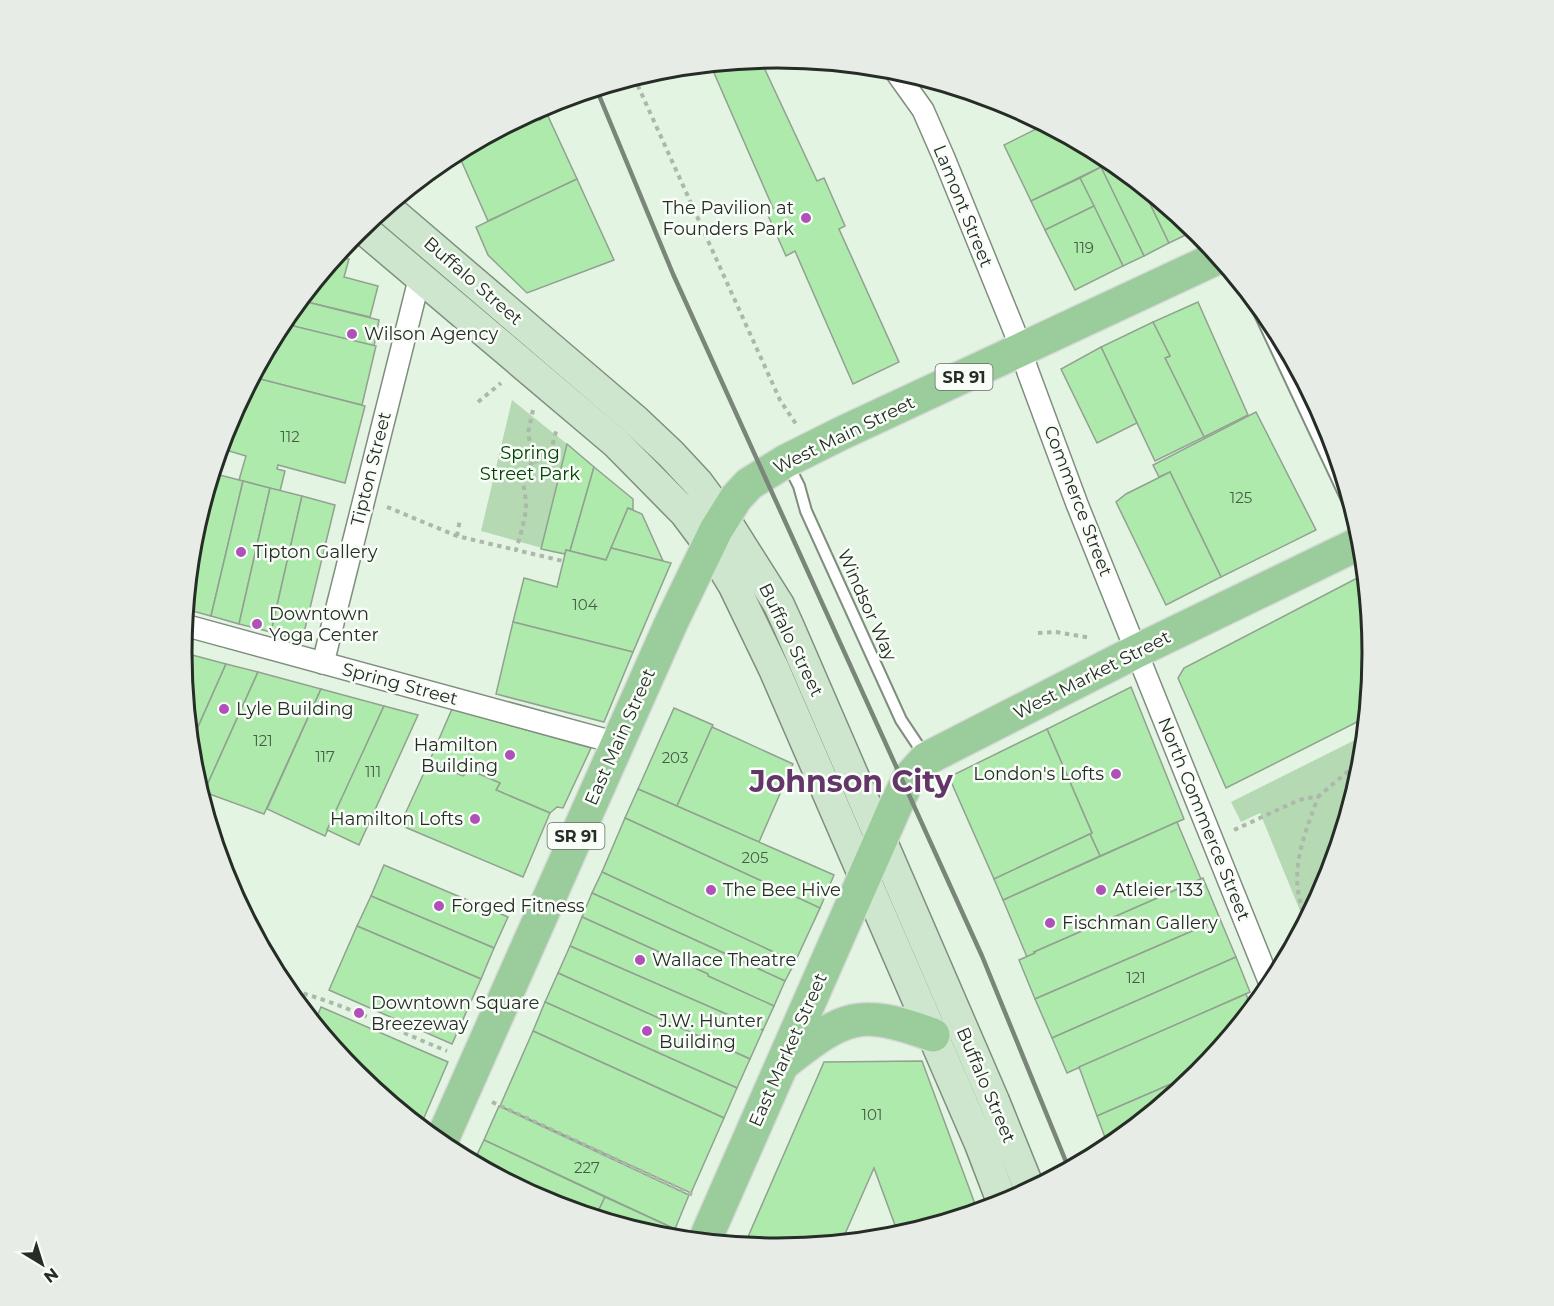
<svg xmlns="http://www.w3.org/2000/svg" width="1554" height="1306" font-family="Montserrat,sans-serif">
	<rect width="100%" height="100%" fill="#e4f4e3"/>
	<g fill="#b5dab3">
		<polygon points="512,400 567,444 542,548 481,531"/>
		<polygon points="1365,735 1361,770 1327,881 1305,923 1260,813 1241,822 1231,802"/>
	</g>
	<g fill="#adeaac" stroke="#92a191" stroke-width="1.5">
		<polygon points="760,59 817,181 824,178 845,226 839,229 899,362 853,384 795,251 786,256 766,211 773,208 711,66 717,63"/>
		<polygon points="535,110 540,120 547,114 577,179 488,221 457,151"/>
		<polygon points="1046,124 1092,149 1101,167 1031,201 1004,145"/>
		<polygon points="1092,149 1108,158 1140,183 1169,243 1144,256"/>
		<polygon points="1101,167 1144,256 1123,266 1080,178"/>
		<polygon points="1080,178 1094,206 1045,230 1031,201"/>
		<polygon points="577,179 614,260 527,293 488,255 476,227"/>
		<polygon points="1140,183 1196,230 1169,243"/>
		<polygon points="1094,206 1123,266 1075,290 1045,230"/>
		<polygon points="336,256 349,259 344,277 378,286 370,317 299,300"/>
		<polygon points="299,300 379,320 374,346 281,323"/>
		<polygon points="1198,302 1248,415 1204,437 1165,358 1170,356 1153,322"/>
		<polygon points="1153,322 1170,356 1165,358 1204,437 1155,461 1101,347"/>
		<polygon points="281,323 376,346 362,405 252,377"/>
		<polygon points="1101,347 1137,423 1097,443 1061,369"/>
		<polygon points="252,377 365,406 345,483 278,465 277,469 285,471 280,491 239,480 246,456 219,448 227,425"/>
		<polygon points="1256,412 1316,530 1221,577 1170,472 1159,477 1153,465"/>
		<polygon points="567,444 594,467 570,551 566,550 565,554 541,549"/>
		<polygon points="594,467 633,499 633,510 628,508 606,560 570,551"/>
		<polygon points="1170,472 1221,577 1166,605 1116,502 1126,494"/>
		<polygon points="212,473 243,481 211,616 185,609 193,536"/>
		<polygon points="243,481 270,488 239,624 211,616"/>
		<polygon points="270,488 302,496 271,632 239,624"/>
		<polygon points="302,496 335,505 302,641 271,632"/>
		<polygon points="628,508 642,514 663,561 611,548"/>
		<polygon points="611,548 671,563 633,652 513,622 524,578 557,587 566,550 606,560"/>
		<polygon points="1365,574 1373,653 1367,717 1226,788 1178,678 1184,668"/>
		<polygon points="513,622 633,652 604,722 496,694"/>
		<polygon points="181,652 226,664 190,745 181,653"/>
		<polygon points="226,664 258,672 204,792 199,791 192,769 190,745"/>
		<polygon points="258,672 321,689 264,814 204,792"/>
		<polygon points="1131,687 1184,819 1100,856 1090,834 1092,833 1047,729"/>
		<polygon points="321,689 384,706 325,836 267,809"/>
		<polygon points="384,706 418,715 359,845 327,830"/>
		<polygon points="674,708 713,725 677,806 638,789"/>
		<polygon points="452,709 591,748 563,808 557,807 550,813 496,790 500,783 470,770 463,776 429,762"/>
		<polygon points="712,727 793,764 759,842 677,806"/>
		<polygon points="1047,729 1092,833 994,879 949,777"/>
		<polygon points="429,762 463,776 470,770 500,783 496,790 550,813 523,877 400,825"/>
		<polygon points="638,789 834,875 820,908 625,818"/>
		<polygon points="625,818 820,908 795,962 602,872"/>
		<polygon points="1177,822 1201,879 1034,952 1035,953 1027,957 1003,900"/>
		<polygon points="1090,834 1100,856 1003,900 994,879"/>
		<polygon points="384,865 508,917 494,948 371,896"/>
		<polygon points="602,872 795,962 785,981 592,893"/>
		<polygon points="1203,878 1220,919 1035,999 1019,960 1035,953 1034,952"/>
		<polygon points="592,893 785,981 774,1006 708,976 708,974 582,917"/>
		<polygon points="371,896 494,948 481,979 357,926"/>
		<polygon points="582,917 708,974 708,976 774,1006 763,1030 570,946"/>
		<polygon points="1220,919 1236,957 1052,1038 1035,999"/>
		<polygon points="357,926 481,979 452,1044 329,990"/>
		<polygon points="570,946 763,1030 750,1059 558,973"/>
		<polygon points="1236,957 1250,992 1067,1073 1052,1038"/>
		<polygon points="558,973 750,1059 737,1088 545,1002"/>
		<polygon points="1246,994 1252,1009 1201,1071 1097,1116 1079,1067"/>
		<polygon points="545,1002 737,1088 724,1118 533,1031"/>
		<polygon points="321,1007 448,1062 420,1127 355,1074 314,1024"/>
		<polygon points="533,1031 724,1118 691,1193 500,1106"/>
		<polygon points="922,1061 978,1212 899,1236 874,1168 841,1243 777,1249 744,1246 824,1062"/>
		<polygon points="1201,1071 1198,1075 1109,1148 1097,1116"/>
		<polygon points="499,1106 689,1195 675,1229 484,1140"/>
		<polygon points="484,1140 605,1197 595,1218 549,1203 473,1163"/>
		<polygon points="605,1197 675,1229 671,1238 660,1237 595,1218"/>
	</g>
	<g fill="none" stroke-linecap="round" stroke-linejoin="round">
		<g stroke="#7f8e7e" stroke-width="14">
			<g id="lane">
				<polyline points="1252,297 1357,521"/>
				<polyline points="788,464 799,486 806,511 901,720 925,756"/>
			</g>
		</g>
		<g stroke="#7f8e7e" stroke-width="24">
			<g id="street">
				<polyline points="893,68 923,110 944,158 1014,330 1028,372 1077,504 1271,986"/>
				<polyline points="184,625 617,743"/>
				<polyline points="323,663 420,276"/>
			</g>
		</g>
		<g stroke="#7f8e7e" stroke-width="33">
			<g id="secondary">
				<polyline points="386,207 635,420 671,454 698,483 724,518 779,605 789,627 994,1101 1030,1190"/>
				<polyline points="361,227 616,443 685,513 709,545 734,586 774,669 980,1144 1003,1204"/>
			</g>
		</g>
		<g stroke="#d8d9d8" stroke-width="36">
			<g id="primary">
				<path d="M784,1063C845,1015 859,1008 933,1035"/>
				<polyline points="440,1144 672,621 716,530 736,498 749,484 786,461 842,433 1219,257"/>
				<polyline points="704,1242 895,807 909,778 926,759 1137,651 1362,542"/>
			</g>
		</g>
		<g stroke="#abb8aa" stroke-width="4" stroke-dasharray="4.5 4.5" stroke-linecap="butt">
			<polyline points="634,77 780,400 796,424"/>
			<polyline points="478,402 501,383"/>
			<path d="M533,410L528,433L534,462C515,472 527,491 526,507C525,521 520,536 516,550L563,561"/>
			<path d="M534,462C555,454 550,448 557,429"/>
			<polyline points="387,507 457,536 516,550"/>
			<polyline points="457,536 460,519"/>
			<polyline points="1038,633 1056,632 1091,638"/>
			<polyline points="1234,830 1299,800 1319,796 1346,773 1362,764"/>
			<path d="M1307,920C1286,876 1303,839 1318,797"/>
			<path d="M286,989C342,1002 394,1030 447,1051"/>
			<polyline points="492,1102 693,1195"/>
		</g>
		<use href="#lane" stroke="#fff" stroke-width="10"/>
		<use href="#street" stroke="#fff" stroke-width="21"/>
		<use href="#secondary" stroke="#cde6cd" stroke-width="30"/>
		<use href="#primary" stroke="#9acd9b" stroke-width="33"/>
		<polyline stroke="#7b867b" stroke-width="4.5" points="596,88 673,274 982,956 1069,1169"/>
	</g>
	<g fill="#b051ba" stroke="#f8fef7" stroke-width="2">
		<circle cx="806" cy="218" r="6"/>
		<circle cx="352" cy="334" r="6"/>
		<circle cx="241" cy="552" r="6"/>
		<circle cx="257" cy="624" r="6"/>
		<circle cx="224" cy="709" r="6"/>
		<circle cx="510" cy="755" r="6"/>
		<circle cx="1116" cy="774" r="6"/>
		<circle cx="475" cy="819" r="6"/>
		<circle cx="711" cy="890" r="6"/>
		<circle cx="1101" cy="890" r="6"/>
		<circle cx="439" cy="906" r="6"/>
		<circle cx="1050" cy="923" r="6"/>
		<circle cx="640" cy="960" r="6"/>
		<circle cx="359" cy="1013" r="6"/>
		<circle cx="647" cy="1031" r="6"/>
	</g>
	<g text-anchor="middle" stroke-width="5" stroke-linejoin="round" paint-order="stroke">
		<g font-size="15" fill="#485c48">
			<text x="1084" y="253">119</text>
			<text x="290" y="442">112</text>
			<text x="1241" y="503">125</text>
			<text x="585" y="610">104</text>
			<text x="263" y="746">121</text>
			<text x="325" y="762">117</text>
			<text x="675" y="763">203</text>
			<text x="373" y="777">111</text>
			<text x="755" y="863">205</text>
			<text x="1136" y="983">121</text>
			<text x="872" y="1120">101</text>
			<text x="587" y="1173">227</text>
		</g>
		<g fill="#f8fef7" stroke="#656b65" stroke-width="1.5">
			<rect x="935.5" y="364" width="57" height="26" rx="4.5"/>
			<rect x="547.5" y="823" width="57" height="26" rx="4.5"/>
		</g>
		<g font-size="16" font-weight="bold" fill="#262c26">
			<text x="964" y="383">SR 91</text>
			<text x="576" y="842">SR 91</text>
		</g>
		<g font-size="18" fill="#262c26" stroke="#f8fef7">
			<text transform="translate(963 206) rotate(68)" y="6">Lamont Street</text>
			<text transform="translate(473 281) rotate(41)" y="6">Buffalo Street</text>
			<text transform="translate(844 435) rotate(-26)" y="6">West Main Street</text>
			<text transform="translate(371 469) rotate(-76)" y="6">Tipton Street</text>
			<text transform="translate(1078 501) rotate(69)" y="6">Commerce Street</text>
			<text transform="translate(867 605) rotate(66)" y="6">Windsor Way</text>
			<text transform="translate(791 640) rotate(64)" y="6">Buffalo Street</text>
			<text transform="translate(1092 675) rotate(-27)" y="6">West Market Street</text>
			<text transform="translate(400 684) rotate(15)" y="6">Spring Street</text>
			<text transform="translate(620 737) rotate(-66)" y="6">East Main Street</text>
			<text transform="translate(1204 819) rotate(68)" y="6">North Commerce Street</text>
			<text transform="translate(788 1050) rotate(-66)" y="6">East Market Street</text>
			<text transform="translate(986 1085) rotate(67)" y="6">Buffalo Street</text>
		</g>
		<g font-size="18" fill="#262c26" stroke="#f8fef7" text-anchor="start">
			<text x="794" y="214" text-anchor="end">The Pavilion at<tspan x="794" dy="21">Founders Park</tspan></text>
			<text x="364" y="340">Wilson Agency</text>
			<text x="253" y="558">Tipton Gallery</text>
			<text x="269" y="620">Downtown<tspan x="269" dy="21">Yoga Center</tspan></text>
			<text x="236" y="715">Lyle Building</text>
			<text x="498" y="751" text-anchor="end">Hamilton<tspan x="498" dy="21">Building</tspan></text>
			<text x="1104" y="780" text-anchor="end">London's Lofts</text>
			<text x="463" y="825" text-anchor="end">Hamilton Lofts</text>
			<text x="723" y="896">The Bee Hive</text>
			<text x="1113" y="896">Atleier 133</text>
			<text x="451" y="912">Forged Fitness</text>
			<text x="1062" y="929">Fischman Gallery</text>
			<text x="652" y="966">Wallace Theatre</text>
			<text x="371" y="1009">Downtown Square<tspan x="371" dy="21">Breezeway</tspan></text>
			<text x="659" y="1027">J.W. Hunter<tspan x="659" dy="21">Building</tspan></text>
		</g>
		<g font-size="18" fill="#004307" stroke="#f8fef7">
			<text x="530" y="459">Spring<tspan x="530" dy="21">Street Park</tspan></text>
		</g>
		<g font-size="30" font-weight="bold" fill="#643568" stroke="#f8fef7">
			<text x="851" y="792">Johnson City</text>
		</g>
	</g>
	<path d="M0 0H1554V1306H0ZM192 653a585 585 0 1 1 1170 0a585 585 0 1 1-1170 0Z" fill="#e7ede6" fill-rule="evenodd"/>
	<path fill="none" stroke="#262c26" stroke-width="3" d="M192 653a585 585 0 1 1 1170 0a585 585 0 1 1-1170 0Z"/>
	<g transform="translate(42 1264) rotate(142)" stroke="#f8fef7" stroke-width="4.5" paint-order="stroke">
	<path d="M0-4.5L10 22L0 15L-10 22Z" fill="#262c26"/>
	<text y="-9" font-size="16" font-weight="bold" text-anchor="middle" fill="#262c26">N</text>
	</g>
</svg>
